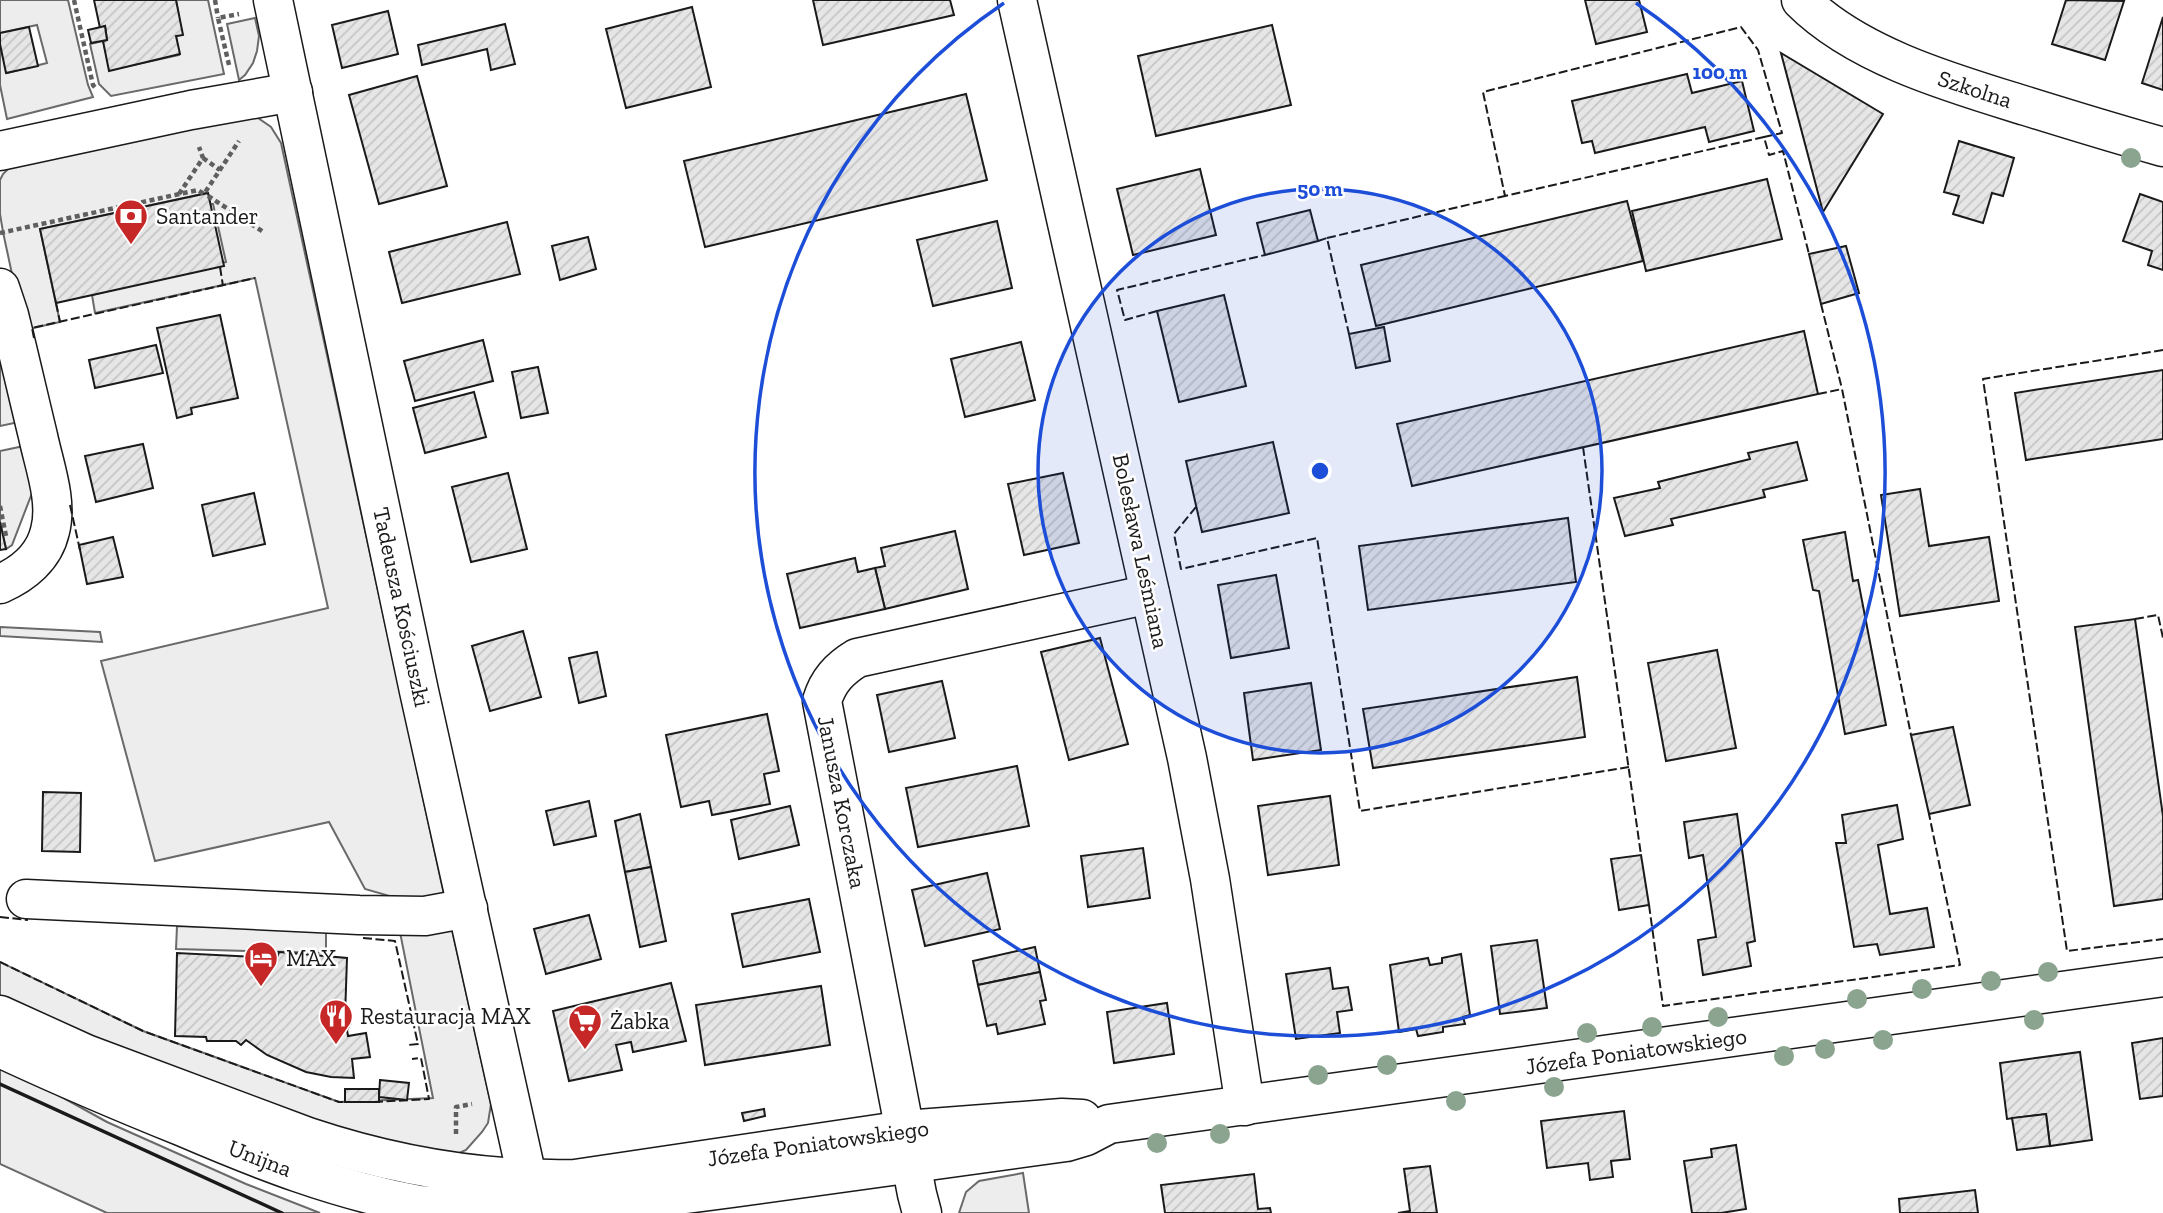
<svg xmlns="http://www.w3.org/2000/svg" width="2163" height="1213" font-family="'Zilla Slab',serif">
	<defs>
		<pattern id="building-hatch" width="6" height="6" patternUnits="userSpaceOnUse" patternTransform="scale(1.75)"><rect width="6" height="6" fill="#e6e6e6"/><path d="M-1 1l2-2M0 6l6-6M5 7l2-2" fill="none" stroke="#c5c5c5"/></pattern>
	</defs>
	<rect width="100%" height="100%" fill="#fff"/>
	<g fill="#ededed" stroke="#6a6a6a" stroke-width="2">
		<polygon points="0,0 68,0 88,85 93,97 7,119 0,85 0,44 7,73 47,63 37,25 0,33"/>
		<polygon points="176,0 208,0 224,74 111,96 99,84 90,44 103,41 110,70 179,55 176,36 182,35"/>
		<polygon points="255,18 259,36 257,51 253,63 245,75 239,80 227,24"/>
		<polygon points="252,117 258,118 271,127 281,143 441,881 491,1104 488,1123 482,1132 466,1150 455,1155 404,1154 0,1005 0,962 143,1031 339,1102 433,1098 393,897 365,889 329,822 155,861 101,661 328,608 255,278 95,313 92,295 226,262 213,204 210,204 207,193 40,229 60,322 24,330 3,232 0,214 0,180 3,174 10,167 21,163"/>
		<polygon points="0,328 19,422 0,426"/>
		<polygon points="24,446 34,488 12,545 6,549 0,522 0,451"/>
		<polygon points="0,627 100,632 102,642 0,636"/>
		<polygon points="177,926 326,930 326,953 176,949"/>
		<polygon points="0,1063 107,1122 246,1184 320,1213 107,1213 0,1164"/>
		<polygon points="1023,1173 1029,1213 959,1213 966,1192 979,1181"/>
	</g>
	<g fill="url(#building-hatch)" stroke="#1a1a1a" stroke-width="2">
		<polygon points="94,0 176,0 183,35 176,36 180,54 109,71 103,41 107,40 105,26 100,28"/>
		<polygon points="813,0 950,0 954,15 823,45"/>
		<polygon points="1585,0 1639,0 1647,32 1596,44"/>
		<polygon points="2066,0 2124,1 2105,60 2052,44"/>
		<polygon points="692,7 711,87 626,108 606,29"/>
		<polygon points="388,11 398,54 342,68 332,25"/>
		<polygon points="2163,17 2163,90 2142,83"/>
		<polygon points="505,24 515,64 491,70 487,49 422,65 418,45"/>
		<polygon points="1272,25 1291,105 1156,136 1138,56"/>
		<polygon points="105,26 107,40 91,43 88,30"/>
		<polygon points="29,27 38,66 6,73 0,44 0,33"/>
		<polygon points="1781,53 1883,114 1823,212"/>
		<polygon points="1687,74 1692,93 1742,81 1754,131 1709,142 1705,127 1595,153 1592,141 1582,143 1572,101"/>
		<polygon points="417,76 447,186 379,204 349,95"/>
		<polygon points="966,94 987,180 705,247 684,161"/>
		<polygon points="1959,141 2014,158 2003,196 1992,193 1983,223 1953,214 1959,196 1944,192"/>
		<polygon points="1200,169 1216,235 1133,255 1117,189"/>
		<polygon points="1767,179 1782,239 1646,271 1632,211"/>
		<polygon points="208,193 224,266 56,303 40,229"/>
		<polygon points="2140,194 2163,202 2163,270 2148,265 2152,251 2123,241"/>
		<polygon points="1627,201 1643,261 1376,326 1361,265"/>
		<polygon points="1310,210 1318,241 1265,255 1257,223"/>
		<polygon points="997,221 1012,288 933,306 917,240"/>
		<polygon points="507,222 520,274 402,303 389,252"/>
		<polygon points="588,237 596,269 560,280 552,246"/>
		<polygon points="1846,246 1859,293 1821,304 1809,254"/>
		<polygon points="1224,295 1246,386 1179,402 1157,311"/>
		<polygon points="220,315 238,398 191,408 192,414 177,418 157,328"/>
		<polygon points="1384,327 1390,361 1356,368 1349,334"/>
		<polygon points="1804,331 1818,394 1412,486 1397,424"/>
		<polygon points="483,340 493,381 415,401 404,361"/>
		<polygon points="1021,342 1035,400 965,417 951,359"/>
		<polygon points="156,345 163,373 95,388 89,360"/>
		<polygon points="538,367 548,413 521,418 512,372"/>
		<polygon points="2163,370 2163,439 2026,460 2015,393"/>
		<polygon points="474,392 486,437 425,453 413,408"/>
		<polygon points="1273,442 1289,513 1202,532 1186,461"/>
		<polygon points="1797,442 1807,480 1763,490 1765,497 1671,519 1673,525 1625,536 1614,498 1660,488 1658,482 1750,459 1748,453"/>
		<polygon points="143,444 153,488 96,502 85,456"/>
		<polygon points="508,473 527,549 471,562 452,487"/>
		<polygon points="1063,473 1079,543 1024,555 1008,484"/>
		<polygon points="1920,489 1929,546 1989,537 1999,601 1900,616 1881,495"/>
		<polygon points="254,493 265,544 213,556 202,505"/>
		<polygon points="1568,518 1576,582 1368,610 1359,546"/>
		<polygon points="0,522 6,549 0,550"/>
		<polygon points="955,531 968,589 885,609 875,568 885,566 881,548"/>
		<polygon points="1845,532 1853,581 1858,580 1886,725 1845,734 1819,591 1813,590 1803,540"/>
		<polygon points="113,537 123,577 87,584 79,545"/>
		<polygon points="855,558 858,572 875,568 885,609 800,628 787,574"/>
		<polygon points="1276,575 1289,648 1231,658 1218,585"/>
		<polygon points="2135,619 2163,816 2163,899 2114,906 2075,627"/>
		<polygon points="523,631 541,697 490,711 472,646"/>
		<polygon points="1100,638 1128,744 1069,760 1041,652"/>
		<polygon points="1717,650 1736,748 1666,761 1648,663"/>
		<polygon points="597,652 606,696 579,703 569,658"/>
		<polygon points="1577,677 1585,737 1373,768 1363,709"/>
		<polygon points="942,681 955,738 889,752 877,695"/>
		<polygon points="1311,683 1321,750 1253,760 1244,693"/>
		<polygon points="767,714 779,771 764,774 770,804 712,815 709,801 681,807 666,735"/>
		<polygon points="1953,727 1970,805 1929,814 1911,735"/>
		<polygon points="1017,766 1029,826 918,847 906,788"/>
		<polygon points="43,792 81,793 80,852 42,851"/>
		<polygon points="1330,796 1339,865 1268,875 1258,806"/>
		<polygon points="589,801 596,836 554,845 546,811"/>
		<polygon points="1897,805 1903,839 1878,845 1890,914 1927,908 1934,947 1880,955 1877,944 1854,947 1836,843 1846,843 1842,815"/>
		<polygon points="790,806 799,845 739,859 731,820"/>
		<polygon points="640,814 651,867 625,872 615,821"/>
		<polygon points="1737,814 1755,941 1747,943 1751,966 1703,975 1698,940 1716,937 1703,855 1689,858 1684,822"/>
		<polygon points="1143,848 1150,898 1088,907 1081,856"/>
		<polygon points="1641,855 1649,905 1619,910 1611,859"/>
		<polygon points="651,867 666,941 640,947 625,872"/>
		<polygon points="987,873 1000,929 925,946 912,890"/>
		<polygon points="809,899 820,952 743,967 732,914"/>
		<polygon points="589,915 601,959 546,974 534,929"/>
		<polygon points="1537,940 1547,1008 1500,1014 1491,946"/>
		<polygon points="1035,947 1040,972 978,985 973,961"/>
		<polygon points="279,952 347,958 345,1017 351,1023 347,1030 348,1036 366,1033 370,1057 352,1059 354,1078 331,1077 306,1072 267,1055 246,1040 241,1045 236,1041 207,1041 206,1037 175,1036 177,953 277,958"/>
		<polygon points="1461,954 1470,1015 1463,1017 1465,1024 1443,1027 1443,1032 1418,1036 1416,1029 1399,1032 1390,965 1428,958 1430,965 1442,963 1442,958"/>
		<polygon points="1330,968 1333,989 1348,987 1352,1010 1337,1012 1340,1033 1296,1039 1286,974"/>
		<polygon points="1040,972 1046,1000 1040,1001 1045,1024 998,1034 996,1024 987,1026 978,985"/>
		<polygon points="671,983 686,1041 633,1052 631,1042 616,1045 622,1070 569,1081 553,1011"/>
		<polygon points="821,986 830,1045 705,1065 696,1005"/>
		<polygon points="1167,1003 1174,1054 1114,1063 1107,1012"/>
		<polygon points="2163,1038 2163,1096 2140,1099 2132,1043"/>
		<polygon points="2080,1052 2092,1140 2050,1146 2046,1114 2007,1119 2000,1063"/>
		<polygon points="380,1080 409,1083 407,1100 379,1097"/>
		<rect x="345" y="1089" width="34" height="13"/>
		<polygon points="764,1109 765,1116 744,1121 742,1113"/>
		<polygon points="1624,1111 1630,1159 1611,1161 1613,1177 1590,1180 1588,1163 1547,1168 1541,1121"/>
		<polygon points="2046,1114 2050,1146 2017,1150 2012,1118"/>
		<polygon points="1736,1145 1746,1209 1721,1213 1692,1213 1684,1161 1712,1157 1711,1149"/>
		<polygon points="1430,1166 1437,1213 1398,1213 1410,1211 1404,1169"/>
		<polygon points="1254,1174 1258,1209 1270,1208 1271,1213 1165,1213 1161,1185"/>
		<polygon points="1975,1190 1978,1213 1900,1213 1899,1199"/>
	</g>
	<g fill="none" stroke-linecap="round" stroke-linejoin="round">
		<g stroke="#1a1a1a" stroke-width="41">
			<g id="minor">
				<polyline points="273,0 419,691 535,1213"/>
				<polyline points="1017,0 1187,758 1210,879 1245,1106"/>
				<path d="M1801,0C1857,56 1951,83 2026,106C2071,120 2117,134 2163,147"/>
				<polyline points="0,151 191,110 293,92"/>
				<path d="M0,288L9,315C19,355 28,395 38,436C44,465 58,501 50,531C44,557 23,574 0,584"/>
				<polyline points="26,899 359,915 425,916 468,908"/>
				<path d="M0,1015L86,1054L308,1137C395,1166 483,1181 575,1179L905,1130L1062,1118L1082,1119"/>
				<path d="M0,1048C60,1076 121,1102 183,1127C260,1160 336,1190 419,1205C523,1213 628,1202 732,1188C843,1172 955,1158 1066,1142L1086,1136L1109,1124L2163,977"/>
				<path d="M922,1213L917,1194L822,701C828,681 839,669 857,658L1150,594"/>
			</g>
		</g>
		<g stroke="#5f5f5f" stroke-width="4.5" stroke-dasharray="5 3.5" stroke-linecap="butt">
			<polyline points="74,0 93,85 97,90"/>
			<polyline points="215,0 218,18"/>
			<polyline points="229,65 218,18 239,14"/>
			<polyline points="203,158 220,170"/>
			<polyline points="179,194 203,158 199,147"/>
			<polyline points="208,196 265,233"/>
			<polyline points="0,233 198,190 204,194 239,141"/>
			<polyline points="0,506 6,536"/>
			<polyline points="456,1134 456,1107 472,1104"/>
		</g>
		<use href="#minor" stroke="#fff" stroke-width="38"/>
		<g stroke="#1a1a1a" stroke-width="2" stroke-dasharray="9 3.5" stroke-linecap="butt">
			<polyline points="1764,137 1505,196 1483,92 1741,27 1758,50 1782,133 1764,137 1769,155 1783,151 1809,254"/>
			<polyline points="1327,238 1505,196"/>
			<polyline points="1318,241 1327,238 1349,334"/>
			<polyline points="220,267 223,286"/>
			<polyline points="56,303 60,322"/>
			<polyline points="1821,304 1842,389"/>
			<polyline points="1157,311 1125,320 1117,290 1265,255"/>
			<polyline points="34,338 32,328 255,278"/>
			<polyline points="2163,350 1983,379 2067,951 2163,939"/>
			<polyline points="1818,394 1842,389 1911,735"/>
			<polyline points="1583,447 1641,855"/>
			<polyline points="70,505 80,550"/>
			<polyline points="1196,507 1174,534 1181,569 1317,538 1360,811 1629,767"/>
			<polyline points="2135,619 2158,615 2163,638"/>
			<polyline points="1649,905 1663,1006 1960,965 1929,814"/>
			<polyline points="0,917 28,920"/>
			<polyline points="363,938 395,941 418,1044 408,1045"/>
			<polyline points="0,962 143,1031 339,1102 350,1102"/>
			<polyline points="374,1102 429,1099 421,1058 412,1059"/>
		</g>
		<polyline stroke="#1a1a1a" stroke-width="3.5" points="0,1084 282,1213"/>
	</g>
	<g fill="#8aa48f">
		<circle cx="2131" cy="158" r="10"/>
		<circle cx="2048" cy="972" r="10"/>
		<circle cx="1991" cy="981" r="10"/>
		<circle cx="1922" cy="989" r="10"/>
		<circle cx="1857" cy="999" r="10"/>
		<circle cx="1718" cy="1017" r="10"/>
		<circle cx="2034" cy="1020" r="10"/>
		<circle cx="1652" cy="1027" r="10"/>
		<circle cx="1587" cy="1033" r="10"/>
		<circle cx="1883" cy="1040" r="10"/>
		<circle cx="1825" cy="1049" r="10"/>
		<circle cx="1784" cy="1056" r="10"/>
		<circle cx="1387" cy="1065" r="10"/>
		<circle cx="1318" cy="1075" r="10"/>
		<circle cx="1554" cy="1087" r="10"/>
		<circle cx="1456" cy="1101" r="10"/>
		<circle cx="1220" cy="1134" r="10"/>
		<circle cx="1157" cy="1143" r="10"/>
	</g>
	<circle cx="1320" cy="471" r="282" fill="#1d4ed8" fill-opacity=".12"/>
	<g fill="none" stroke="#1d4ed8" stroke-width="3.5">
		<circle cx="1320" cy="471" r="282"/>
		<path d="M1636 3A565 565 0 1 1 1004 3"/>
	</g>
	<defs>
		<g id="bank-pin" transform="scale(1.75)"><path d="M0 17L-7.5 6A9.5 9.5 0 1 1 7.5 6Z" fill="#c62828" stroke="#fff"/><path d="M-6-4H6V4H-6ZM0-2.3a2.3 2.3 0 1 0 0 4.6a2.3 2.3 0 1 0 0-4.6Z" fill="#fff"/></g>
		<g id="hotel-pin" transform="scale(1.75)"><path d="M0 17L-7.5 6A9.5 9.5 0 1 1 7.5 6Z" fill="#c62828" stroke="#fff"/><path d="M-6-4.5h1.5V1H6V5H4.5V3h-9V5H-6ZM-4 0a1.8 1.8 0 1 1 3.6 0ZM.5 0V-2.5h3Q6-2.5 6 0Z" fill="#fff"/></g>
		<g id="restaurant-pin" transform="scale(1.75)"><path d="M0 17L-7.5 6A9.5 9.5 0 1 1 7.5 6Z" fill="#c62828" stroke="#fff"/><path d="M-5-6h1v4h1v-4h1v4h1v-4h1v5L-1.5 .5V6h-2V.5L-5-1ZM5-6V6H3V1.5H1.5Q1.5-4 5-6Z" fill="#fff"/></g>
		<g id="supermarket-pin" transform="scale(1.75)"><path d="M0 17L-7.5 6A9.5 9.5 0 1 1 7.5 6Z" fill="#c62828" stroke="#fff"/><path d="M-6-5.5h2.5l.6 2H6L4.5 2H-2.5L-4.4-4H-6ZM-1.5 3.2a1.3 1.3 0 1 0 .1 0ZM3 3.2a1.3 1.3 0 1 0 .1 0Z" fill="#fff"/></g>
	</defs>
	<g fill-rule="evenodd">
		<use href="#bank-pin" x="131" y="216"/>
		<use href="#hotel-pin" x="261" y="958"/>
		<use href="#restaurant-pin" x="336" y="1016"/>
		<use href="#supermarket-pin" x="585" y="1021"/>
	</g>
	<g text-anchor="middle" stroke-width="5" stroke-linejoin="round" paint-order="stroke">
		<g font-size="23" fill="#1a1a1a" stroke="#fff">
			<text transform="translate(1975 89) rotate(18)" y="8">Szkolna</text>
			<text transform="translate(1141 551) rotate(78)" y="8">Bolesława Leśmiana</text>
			<text transform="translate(402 607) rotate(78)" y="8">Tadeusza Kościuszki</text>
			<text transform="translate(842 802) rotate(79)" y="8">Janusza Korczaka</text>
			<text transform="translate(1636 1051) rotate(-8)" y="8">Józefa Poniatowskiego</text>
			<text transform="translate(818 1143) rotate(-8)" y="8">Józefa Poniatowskiego</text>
			<text transform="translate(260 1158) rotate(21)" y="8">Unijna</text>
		</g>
		<g font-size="23" fill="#1a1a1a" stroke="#fff" text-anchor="start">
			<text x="156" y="224">Santander</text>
			<text x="286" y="966">MAX</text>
			<text x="360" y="1024">Restauracja MAX</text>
			<text x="610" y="1029">Żabka</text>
		</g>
	</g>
	<circle cx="1320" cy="471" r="10" fill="#1d4ed8" stroke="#fff" stroke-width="3.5"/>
	<g font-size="21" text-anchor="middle" font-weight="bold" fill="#1d4ed8" stroke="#fff" stroke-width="5" stroke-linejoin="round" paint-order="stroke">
		<text x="1720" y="79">100 m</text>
		<text x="1320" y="196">50 m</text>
	</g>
</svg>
